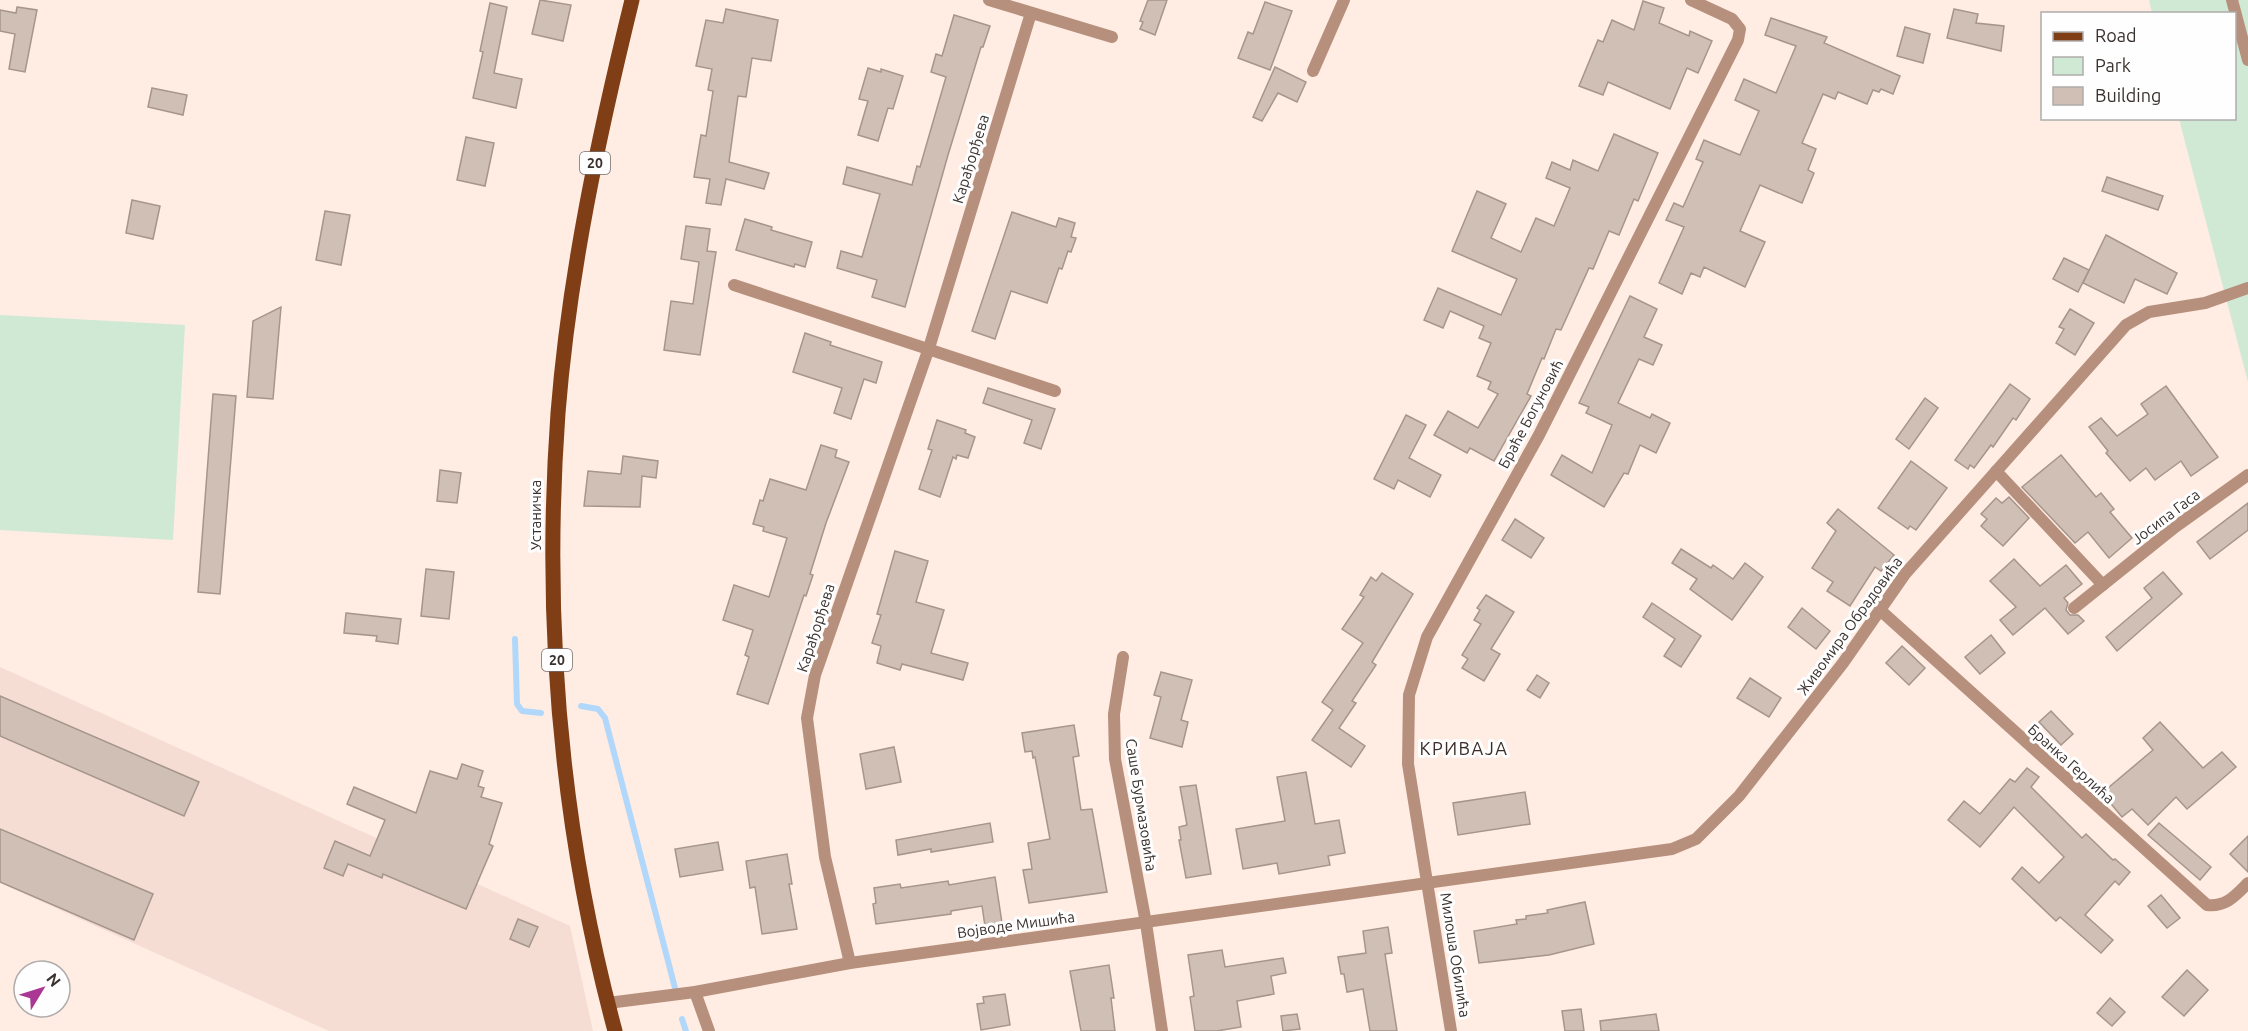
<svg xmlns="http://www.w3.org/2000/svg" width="2248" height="1031" font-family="Ubuntu,sans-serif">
	<rect width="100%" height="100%" fill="#ffece3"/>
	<polygon fill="#f5ddd4" points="0,667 570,926 593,1031 329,1031 0,883"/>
	<g fill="#d0e9d5">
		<polygon points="2149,0 2248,0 2248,382 2179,119 2234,118 2234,14 2152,13"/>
		<polygon points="0,315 185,325 173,540 0,530"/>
	</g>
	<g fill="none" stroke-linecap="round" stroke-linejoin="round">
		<g stroke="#b1d8fa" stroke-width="6">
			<polyline points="515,639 517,704 522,711 541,713"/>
			<polyline points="581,706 598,709 605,718 675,988"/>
			<polyline points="682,1019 686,1031"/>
		</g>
	</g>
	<g fill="#d0bfb5" stroke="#a5958b" stroke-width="1.5">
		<polygon points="540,0 571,5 563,41 532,34"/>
		<polygon points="1148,0 1167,0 1155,35 1140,29 1143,22 1140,21"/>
		<polygon points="1643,1 1664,8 1659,23 1689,36 1690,31 1712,41 1698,73 1687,68 1670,109 1608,82 1603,95 1579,86 1598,40 1603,42 1612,20 1634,30"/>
		<polygon points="1265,2 1292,11 1270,70 1238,58 1248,32 1253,34"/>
		<polygon points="490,3 507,7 494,73 522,79 516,108 473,98 483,52 480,51"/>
		<polygon points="17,7 37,10 25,72 9,69 15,34 0,31 0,10 16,13"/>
		<polygon points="726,9 778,20 771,61 752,58 746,97 738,96 729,162 769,173 764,189 726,179 721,205 706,203 710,179 694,177 701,135 706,136 713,91 708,90 712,69 696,66 706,20 723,23"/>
		<polygon points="1954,9 1978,14 1976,23 2004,26 2001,51 1947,38"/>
		<polygon points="954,15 990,26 983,47 981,47 948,155 905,307 872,297 877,280 837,268 841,251 862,257 880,194 843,184 847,167 912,185 917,166 920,167 946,77 931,72 936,54 942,56"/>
		<polygon points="1771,18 1827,37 1824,43 1900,76 1893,94 1881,89 1879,92 1873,90 1867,104 1838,92 1835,99 1823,94 1802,143 1816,149 1808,170 1814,173 1802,203 1760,185 1740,231 1765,242 1745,287 1704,267 1700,277 1691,273 1682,294 1659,283 1684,227 1666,220 1674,203 1683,207 1703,162 1696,159 1704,140 1740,155 1759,111 1735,100 1744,79 1776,93 1796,46 1765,35"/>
		<polygon points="1905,27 1930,34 1923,63 1897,56"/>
		<polygon points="1275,67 1306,82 1297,102 1278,93 1262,121 1253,117"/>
		<polygon points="868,68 881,72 881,69 903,76 893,109 888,108 878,141 858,135 868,101 859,99"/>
		<polygon points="152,88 187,95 183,115 148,107"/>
		<polygon points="1614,134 1658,153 1638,201 1634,199 1619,235 1609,231 1593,269 1589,268 1561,330 1556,329 1544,359 1542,358 1527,394 1531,396 1494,461 1470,448 1467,453 1434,435 1448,411 1478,428 1498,394 1488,389 1491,382 1477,376 1491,343 1479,338 1484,326 1450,311 1443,328 1424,320 1438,288 1501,315 1517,279 1452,251 1477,191 1506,204 1491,238 1521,252 1536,218 1554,226 1570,188 1546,178 1552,162 1570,170 1573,160 1598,171"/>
		<polygon points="466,137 494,143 485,186 457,180"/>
		<polygon points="2107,177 2163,196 2158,210 2102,191"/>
		<polygon points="132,200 160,206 153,239 126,233"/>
		<polygon points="325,211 350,215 341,265 316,260"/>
		<polygon points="1012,212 1056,227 1059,218 1075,223 1071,237 1076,238 1071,252 1068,251 1062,269 1059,268 1047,303 1011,291 995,339 972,331"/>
		<polygon points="745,219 772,227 771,230 812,242 805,267 795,264 794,267 736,250"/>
		<polygon points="686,226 710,229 707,251 716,252 700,355 664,350 671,301 693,304 699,262 681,259"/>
		<polygon points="2106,235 2177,273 2167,294 2135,279 2124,303 2083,283"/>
		<polygon points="2064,258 2089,270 2078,292 2053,279"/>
		<polygon points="1630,296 1657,309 1644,337 1662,345 1653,365 1639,359 1618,403 1650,418 1652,414 1670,423 1656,453 1640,445 1628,474 1624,473 1604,507 1551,475 1562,455 1592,473 1612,425 1586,413 1589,407 1579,403"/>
		<polygon points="281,307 273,399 247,397 253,321"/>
		<polygon points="2070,309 2094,323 2075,355 2056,343 2064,329 2059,327"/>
		<polygon points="805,333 831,342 830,345 882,362 876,383 864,379 851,419 834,413 842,388 793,372"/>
		<polygon points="2010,384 2030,399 2016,420 2013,418 1993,447 1991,445 1974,468 1970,465 1968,469 1955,460"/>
		<polygon points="2166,386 2218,457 2191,476 2181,461 2155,480 2146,468 2130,481 2106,453 2108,451 2089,427 2101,418 2117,436 2148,414 2141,404"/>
		<polygon points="988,388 1055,409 1041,449 1024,443 1032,420 983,403"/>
		<polygon points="213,394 236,396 220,594 198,592"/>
		<polygon points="1925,398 1938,408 1909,449 1896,439"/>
		<polygon points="1406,415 1426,425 1409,458 1441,475 1430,497 1398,480 1394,489 1374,479"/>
		<polygon points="937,420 966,430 965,433 975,437 968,458 957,455 956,459 953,457 940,497 919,489 932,450 928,449"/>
		<polygon points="821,445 837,450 835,457 849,462 826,523 810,574 813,575 806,596 804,595 768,704 737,694 749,657 745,655 753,630 723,620 734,585 769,597 787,538 763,531 764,527 753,524 760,500 763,501 770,479 806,490"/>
		<polygon points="2061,455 2096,497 2101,493 2114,509 2110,512 2132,538 2109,558 2088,532 2075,543 2022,487"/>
		<polygon points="623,456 658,461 656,478 642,476 640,507 584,506 588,471 621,474"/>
		<polygon points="1911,461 1947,488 1916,530 1910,526 1908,529 1878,508"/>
		<polygon points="440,470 461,473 457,503 437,501"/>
		<polygon points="2009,497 2029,518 2003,546 1981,526 1987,519 1981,514 1996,498 2002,503"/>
		<polygon points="2248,503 2248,530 2210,559 2197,542"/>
		<polygon points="1838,509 1894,555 1881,571 1875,567 1850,606 1827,591 1833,582 1812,568 1836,531 1827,523"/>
		<polygon points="1515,519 1544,538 1531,558 1502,540"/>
		<polygon points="1681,549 1711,568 1713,565 1733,579 1745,563 1763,577 1732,620 1690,589 1697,579 1672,563"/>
		<polygon points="895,551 928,561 916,602 944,610 931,653 968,663 963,680 902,664 900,670 877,663 881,646 872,643 881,615 877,614"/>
		<polygon points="2014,559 2040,586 2066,565 2082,584 2064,598 2068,603 2066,610 2070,615 2078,615 2084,621 2068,634 2045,608 2013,635 2000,620 2016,607 1990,581"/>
		<polygon points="426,569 454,572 449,619 421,616"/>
		<polygon points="2163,572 2182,594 2117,651 2106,637 2152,598 2144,588"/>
		<polygon points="1382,573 1413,594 1372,662 1376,665 1352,701 1356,703 1339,728 1365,746 1351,767 1312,740 1333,710 1322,702 1363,643 1342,629 1364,597 1360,595 1371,577 1376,581"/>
		<polygon points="1486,595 1514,612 1491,649 1500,654 1484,681 1462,668 1468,659 1462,655 1481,624 1474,620 1480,610 1477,608"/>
		<polygon points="1652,603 1701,636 1681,667 1664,656 1675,639 1643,617"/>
		<polygon points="1802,608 1830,631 1816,649 1788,627"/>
		<polygon points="346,613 401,619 398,644 376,641 377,636 344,633"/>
		<polygon points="1991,635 2005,653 1980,674 1965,657"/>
		<polygon points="1902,646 1925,668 1909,685 1886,663"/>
		<polygon points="1161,672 1192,680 1181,720 1188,722 1182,747 1150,738 1161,697 1154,695"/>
		<polygon points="1537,675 1549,683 1540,698 1527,690"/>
		<polygon points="1750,678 1781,698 1769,717 1737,698"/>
		<polygon points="0,696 199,782 184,816 0,736"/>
		<polygon points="2051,711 2073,734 2061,745 2039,722"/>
		<polygon points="2160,722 2203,768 2222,752 2236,767 2187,809 2176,797 2148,825 2132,809 2122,817 2102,793 2153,750 2143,738"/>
		<polygon points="1074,725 1079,756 1073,757 1081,810 1092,809 1107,892 1029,903 1023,870 1032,869 1028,843 1050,839 1035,757 1033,758 1032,751 1025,752 1022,733"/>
		<polygon points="894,747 901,782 866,789 860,754"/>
		<polygon points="462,764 483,771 478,786 484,788 481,797 502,803 489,844 493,846 466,909 383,874 382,878 348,864 343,876 324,868 335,841 370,856 385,820 347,804 354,787 416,813 430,771 457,779"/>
		<polygon points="2027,768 2039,777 2031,787 2082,838 2086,834 2113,860 2115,859 2130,872 2119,885 2115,881 2085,915 2113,940 2101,953 2060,917 2056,921 2012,879 2022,867 2039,883 2064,857 2014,807 1980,847 1948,820 1964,801 1980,814 2010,779 2015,782"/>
		<polygon points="1306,772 1315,824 1339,820 1345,853 1328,856 1330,865 1279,874 1277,863 1243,869 1236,829 1285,821 1277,777"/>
		<polygon points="1196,785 1211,874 1186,878 1179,840 1181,840 1179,827 1187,825 1180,787"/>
		<polygon points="1525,792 1530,824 1458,835 1453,803"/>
		<polygon points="990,823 993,842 931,852 931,849 898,855 896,840"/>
		<polygon points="2159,823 2211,867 2200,880 2148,835"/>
		<polygon points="0,829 153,894 134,940 0,882"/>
		<polygon points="2248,836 2248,872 2230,854"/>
		<polygon points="718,842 723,870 680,877 675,849"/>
		<polygon points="787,854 792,884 789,884 797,929 762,934 755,887 750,888 746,861"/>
		<polygon points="995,877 1002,923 985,926 982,906 951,911 951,914 876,924 873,904 876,903 874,888 900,884 901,888 948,881 949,885"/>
		<polygon points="2161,895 2180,918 2167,928 2148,906"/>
		<polygon points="1585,902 1594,944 1549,955 1479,963 1474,931 1517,924 1516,920 1526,919 1526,916 1548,913 1547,910"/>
		<polygon points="518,919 538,927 529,947 510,939"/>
		<polygon points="1388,927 1392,953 1385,954 1397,1031 1370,1031 1363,989 1347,992 1344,974 1341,974 1338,957 1366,953 1363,931"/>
		<polygon points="1222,950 1225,967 1283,958 1286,973 1271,976 1274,994 1237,1001 1241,1027 1217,1031 1195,1031 1190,997 1194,996 1188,955"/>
		<polygon points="1109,965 1114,998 1111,998 1115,1031 1081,1031 1070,971"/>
		<polygon points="2187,970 2208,990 2184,1016 2162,997"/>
		<polygon points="1005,994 1010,1025 981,1030 977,1004 984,1003 983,997"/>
		<polygon points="2110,998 2125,1012 2112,1026 2097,1013"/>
		<polygon points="1581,1009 1584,1031 1565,1031 1562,1011"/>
		<polygon points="1297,1014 1300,1029 1283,1031 1281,1016"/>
		<polygon points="1656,1014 1659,1031 1601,1031 1600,1021"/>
	</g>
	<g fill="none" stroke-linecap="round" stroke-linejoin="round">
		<g stroke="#b6907c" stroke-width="12">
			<polyline points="989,0 1112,37"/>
			<polyline points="2232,0 2248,60"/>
			<polyline points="1313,71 1344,0"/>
			<polyline points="734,285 1055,391"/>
			<polyline points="1996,471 2103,585"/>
			<polyline points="2074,608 2175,527 2248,475"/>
			<path d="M1880,610L2207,905C2226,907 2235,896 2248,883"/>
			<polyline points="1123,657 1114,714 1115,759 1146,923 1162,1031"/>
			<polyline points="850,963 825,857 807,718 815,675 929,348 1031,13"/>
			<polyline points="695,992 709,1031"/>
			<polyline points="608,1003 695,992 850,963 1672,849 1696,839 1739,796 1843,663 1905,574 2126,325 2149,312 2205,303 2248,288"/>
			<polyline points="1451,1031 1408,764 1409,695 1427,637 1539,435 1738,40 1740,29 1732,19 1691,0"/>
		</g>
		<path stroke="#803e16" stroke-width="15" d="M615,1031C561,830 543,620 558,413C569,273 599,135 632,0"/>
	</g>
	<g text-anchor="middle" stroke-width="6" stroke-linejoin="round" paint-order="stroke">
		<g fill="#fefefe" stroke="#746e6c" stroke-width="1.5">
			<rect x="580" y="152" width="30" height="22" rx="4.5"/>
			<rect x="542" y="649" width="30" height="22" rx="4.5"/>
		</g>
		<g font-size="14" font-weight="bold" fill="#39312e">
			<text x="595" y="168">20</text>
			<text x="557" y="665">20</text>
		</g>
		<g font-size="15" fill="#39312e" stroke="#fefefe">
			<text transform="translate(971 159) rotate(-73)" y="5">Карађорђева</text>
			<text transform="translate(1531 414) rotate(-62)" y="5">Браће Богуновић</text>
			<text transform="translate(536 515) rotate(-90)" y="5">Устаничка</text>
			<text transform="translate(2166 517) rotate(-37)" y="5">Јосипа Гаса</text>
			<text transform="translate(1850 626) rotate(-54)" y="5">Живомира Обрадовића</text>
			<text transform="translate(816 628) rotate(-72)" y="5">Карађорђева</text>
			<text transform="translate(2071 764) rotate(42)" y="5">Бранка Герлића</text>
			<text transform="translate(1141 805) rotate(81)" y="5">Саше Бурмазовића</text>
			<text transform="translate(1016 925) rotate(-8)" y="5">Војводе Мишића</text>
			<text transform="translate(1455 955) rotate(81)" y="5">Милоша Обилића</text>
		</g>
		<g font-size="18" letter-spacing="1.5" fill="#3b2d27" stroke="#fefefe">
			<text x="1464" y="755">КРИВАЈА</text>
		</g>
	</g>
	<rect x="2041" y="12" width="195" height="108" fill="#fefefe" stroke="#afacab" stroke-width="1.5"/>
	<rect x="2053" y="32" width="30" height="9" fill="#803e16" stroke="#afacab" stroke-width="1.5"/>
	<text x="2095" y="42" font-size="18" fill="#39312e">Road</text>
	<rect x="2053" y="57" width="30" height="18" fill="#d0e9d5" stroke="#afacab" stroke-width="1.5"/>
	<text x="2095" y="72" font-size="18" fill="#39312e">Park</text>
	<rect x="2053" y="87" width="30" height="18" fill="#d0bfb5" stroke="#afacab" stroke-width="1.5"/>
	<text x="2095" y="102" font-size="18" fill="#39312e">Building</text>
	<g transform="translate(42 989) rotate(52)"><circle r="28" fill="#fefefe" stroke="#afacab" stroke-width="1.5"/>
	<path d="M0-4.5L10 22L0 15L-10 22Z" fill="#a93793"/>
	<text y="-9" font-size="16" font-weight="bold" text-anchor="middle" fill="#39312e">N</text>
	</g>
</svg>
